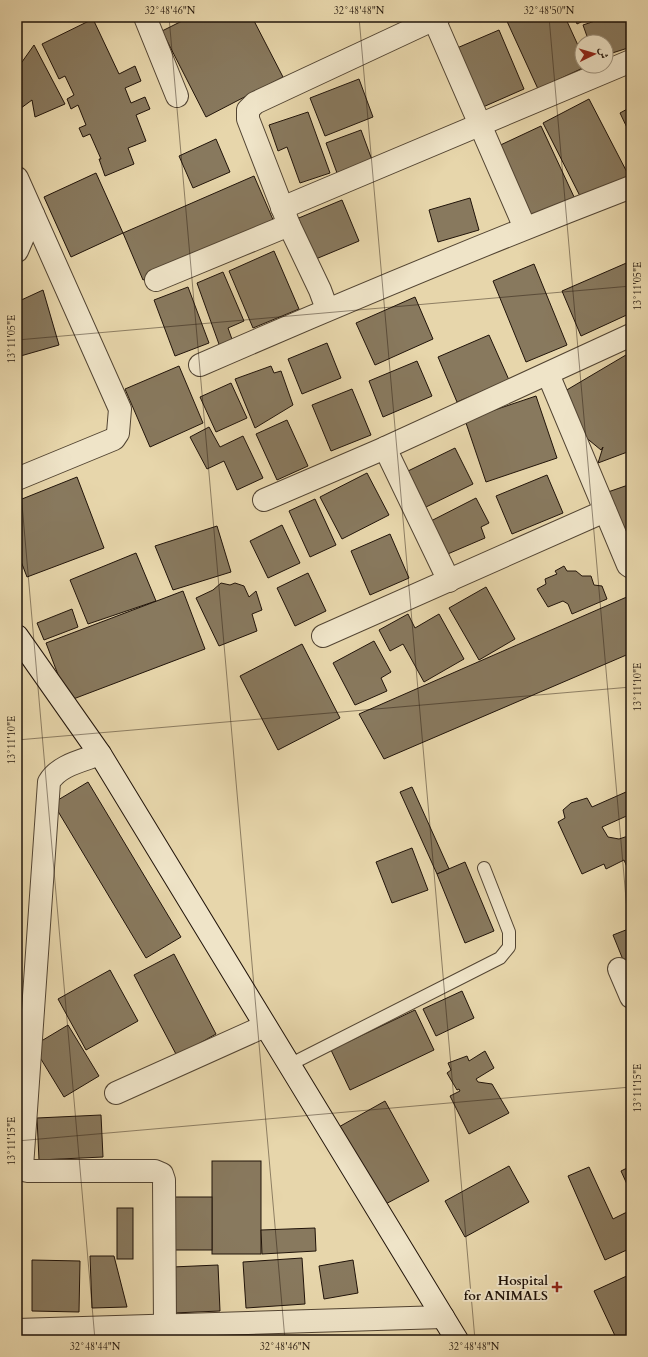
<svg xmlns="http://www.w3.org/2000/svg" width="648" height="1357" font-family="Cardo,Amiri,serif">
	<rect width="100%" height="100%" fill="#e7d6ab"/>
	<filter id="stains"><feTurbulence type="fractalNoise" baseFrequency=".005" numOctaves="4"/><feColorMatrix values="0 0 0 0 .2 0 0 0 0 .09 0 0 0 0 .02 0 0 0 .5 -.17"/></filter>
	<radialGradient id="worn" r=".72"><stop offset=".6" stop-color="#630" stop-opacity="0"/><stop offset="1" stop-color="#630" stop-opacity=".3"/></radialGradient>
	<g fill="#88795e" stroke="#21140a">
		<polygon points="190,17 252,17 283,77 206,117 162,31"/>
		<polygon points="505,17 565,17 582,54 582,66 587,66 538,89"/>
		<polygon points="574,17 591,17 577,24"/>
		<polygon points="607,17 631,17 631,47 606,55 606,42 589,42 583,25"/>
		<polygon points="93,19 119,74 135,66 141,81 125,88 131,103 145,97 150,109 136,115 146,141 128,148 134,164 105,176 99,159 101,159 90,134 83,137 79,128 86,125 78,105 71,109 67,99 74,95 65,76 59,79 42,44"/>
		<polygon points="499,30 524,89 483,107 457,48"/>
		<polygon points="34,45 65,104 35,117 32,100 17,111 17,69"/>
		<polygon points="359,79 373,117 325,136 310,98"/>
		<polygon points="589,99 630,178 583,202 543,123"/>
		<polygon points="631,107 631,136 620,113"/>
		<polygon points="308,112 330,173 300,183 287,147 278,151 269,125"/>
		<polygon points="541,126 575,199 526,222 492,149"/>
		<polygon points="361,130 372,160 337,173 326,143"/>
		<polygon points="216,139 230,172 193,188 179,156"/>
		<polygon points="96,173 123,233 71,257 44,197"/>
		<polygon points="254,176 274,222 143,280 123,233"/>
		<polygon points="470,198 479,230 438,242 429,210"/>
		<polygon points="342,200 359,241 311,261 294,220"/>
		<polygon points="274,251 299,309 253,328 229,271"/>
		<polygon points="631,261 631,313 581,336 562,291"/>
		<polygon points="534,264 567,345 526,362 493,281"/>
		<polygon points="223,272 244,321 228,328 233,342 220,347 197,283"/>
		<polygon points="188,287 209,343 175,356 154,300"/>
		<polygon points="43,290 59,345 17,357 17,302"/>
		<polygon points="415,297 433,339 375,365 356,323"/>
		<polygon points="489,335 509,380 457,402 438,357"/>
		<polygon points="327,343 341,378 302,394 288,359"/>
		<polygon points="631,352 631,455 630,451 598,463 603,447 601,450 584,436 565,391"/>
		<polygon points="417,361 432,396 383,417 369,381"/>
		<polygon points="179,366 203,423 150,447 125,389"/>
		<polygon points="271,366 274,373 281,371 293,405 255,428 235,379"/>
		<polygon points="231,383 247,418 216,432 200,397"/>
		<polygon points="352,389 371,435 331,451 312,405"/>
		<polygon points="536,396 557,458 486,482 465,420"/>
		<polygon points="287,420 308,466 277,480 256,434"/>
		<polygon points="209,427 220,447 243,436 263,478 237,490 224,461 207,469 190,437"/>
		<polygon points="455,448 473,484 426,507 408,471"/>
		<polygon points="367,473 389,515 342,539 320,497"/>
		<polygon points="547,475 563,513 512,534 496,496"/>
		<polygon points="77,477 104,548 27,577 17,551 17,501"/>
		<polygon points="631,484 631,546 608,492"/>
		<polygon points="476,498 489,523 481,527 485,538 443,556 427,523"/>
		<polygon points="315,499 336,545 310,557 289,511"/>
		<polygon points="282,525 300,563 268,578 250,541"/>
		<polygon points="217,526 231,572 173,590 155,546"/>
		<polygon points="390,534 409,578 370,595 351,551"/>
		<polygon points="136,553 156,601 88,624 70,580"/>
		<polygon points="564,566 567,571 576,571 582,576 591,576 594,585 602,586 607,599 572,614 568,604 563,601 548,607 537,589 546,584 545,579 557,574 555,571"/>
		<polygon points="308,573 326,611 295,626 277,588"/>
		<polygon points="221,583 230,585 235,583 244,586 249,597 256,591 262,610 252,614 257,631 219,646 196,598 213,590"/>
		<polygon points="486,587 515,639 479,660 449,608"/>
		<polygon points="183,591 205,649 68,701 46,643"/>
		<polygon points="629,596 631,601 631,653 384,759 359,714"/>
		<polygon points="72,609 78,627 44,640 37,623"/>
		<polygon points="408,614 415,628 439,614 464,659 424,682 403,644 390,651 379,630"/>
		<polygon points="374,641 391,672 381,678 387,691 355,705 333,663"/>
		<polygon points="302,644 340,718 278,750 240,676"/>
		<polygon points="88,782 181,937 146,958 53,803"/>
		<polygon points="412,787 449,869 437,874 400,792"/>
		<polygon points="626,792 631,804 631,814 602,827 608,837 619,839 628,836 631,842 631,865 627,867 624,860 606,869 604,864 582,874 558,822 565,818 563,810 571,803 587,798 592,807"/>
		<polygon points="412,848 428,890 392,903 376,862"/>
		<polygon points="465,862 494,931 465,943 437,874"/>
		<polygon points="631,928 631,976 630,977 613,935"/>
		<polygon points="174,954 216,1034 177,1056 134,975"/>
		<polygon points="110,970 138,1021 86,1050 58,999"/>
		<polygon points="462,991 474,1018 436,1036 423,1009"/>
		<polygon points="415,1010 434,1050 350,1090 331,1050"/>
		<polygon points="68,1025 99,1076 64,1097 33,1046"/>
		<polygon points="485,1051 494,1068 476,1079 478,1082 492,1084 509,1113 469,1134 450,1096 460,1091 459,1089 457,1090 447,1073 451,1070 448,1063 467,1056 469,1061"/>
		<polygon points="385,1101 429,1181 380,1207 337,1128"/>
		<polygon points="101,1115 103,1157 39,1160 37,1118"/>
		<rect x="212" y="1161" width="49" height="93"/>
		<polygon points="509,1166 529,1202 465,1237 445,1201"/>
		<polygon points="631,1166 631,1193 621,1171"/>
		<polygon points="589,1167 613,1219 631,1210 631,1248 605,1260 568,1176"/>
		<rect x="168" y="1197" width="44" height="53"/>
		<rect x="117" y="1208" width="16" height="51"/>
		<polygon points="315,1228 316,1251 262,1254 261,1230"/>
		<polygon points="90,1256 114,1256 127,1307 92,1308"/>
		<polygon points="302,1258 305,1304 246,1308 243,1262"/>
		<polygon points="32,1260 80,1261 79,1312 32,1311"/>
		<polygon points="353,1260 358,1293 324,1299 319,1266"/>
		<polygon points="218,1265 220,1311 174,1313 172,1267"/>
		<polygon points="631,1274 631,1333 617,1340 594,1291"/>
	</g>
	<g fill="none" stroke-linecap="round" stroke-linejoin="round">
		<g stroke="#524432" stroke-width="14">
			<polyline id="lane" points="289,1065 500,958 509,947 509,932 484,868"/>
		</g>
		<g stroke="#524432" stroke-width="24">
			<g id="street">
				<polyline points="145,17 177,96"/>
				<polyline points="434,19 525,228"/>
				<polyline points="17,178 120,409 118,433 114,439 17,479"/>
				<polyline points="282,208 631,61"/>
				<polyline points="17,251 33,214"/>
				<polyline points="156,280 289,225"/>
				<polyline points="327,309 320,290 289,225 248,119 248,110 255,103 439,17"/>
				<path d="M200,365C342,303 486,243 631,187"/>
				<polyline points="548,374 628,565 631,567"/>
				<polyline points="385,448 449,581"/>
				<polyline points="264,500 385,448 631,335"/>
				<polyline points="323,636 605,511"/>
				<path d="M100,754C82,761 59,765 49,782L22,1167L27,1171H155L162,1174L164,1180L165,1325"/>
				<polyline points="619,969 631,997"/>
				<polyline points="116,1093 265,1026"/>
				<polyline points="17,1330 443,1317"/>
			</g>
		</g>
		<g stroke="#21140a" stroke-width="24">
			<polyline id="secondary" points="17,636 100,754 457,1340"/>
		</g>
		<use href="#lane" stroke="#efe4c8" stroke-width="12"/>
		<use href="#street" stroke="#efe4c8" stroke-width="22"/>
		<use href="#secondary" stroke="#efe4c8" stroke-width="22"/>
	</g>
	<path fill="none" stroke="#21140a" stroke-width="1" stroke-opacity="0.45" d="M169,17L285,1340M359,17L475,1340M549,17L631,956M17,340L631,286M17,447L95,1340M17,740L631,687M17,1141L631,1087"/>
	<path fill="#8f2418" stroke="#efe4c8" stroke-width="1.5" d="M555 1281h4v4h4v4h-4v4h-4v-4h-4v-4h4z"/>
	<g text-anchor="middle" stroke-width="3.5" stroke-linejoin="round" paint-order="stroke">
		<g font-size="13" font-weight="bold" fill="#21140a" stroke="#efe4c8" text-anchor="end">
			<text x="548" y="1285">Hospital<tspan x="548" dy="15">for ANIMALS</tspan></text>
		</g>
	</g>
	<rect width="648" height="1357" fill="none" stroke="#e7d6ab" stroke-width="44"/>
	<g transform="translate(594 54) rotate(85)"><circle r="19" fill="#efe4c8" stroke="#9d917c"/>
	<path d="M0-3L7 15L0 10L-7 15Z" fill="#8f2418"/>
	<text y="-6" font-size="11" font-weight="bold" text-anchor="middle" fill="#21140a">ش</text>
	</g>
	<rect x="22" y="22" width="604" height="1313" fill="none" stroke="#21140a" stroke-width="1.5"/>
	<g font-size="10" text-anchor="middle" fill="#21140a">
		<text x="170" y="14">32°48'46"N</text>
		<text x="359" y="14">32°48'48"N</text>
		<text x="549" y="14">32°48'50"N</text>
		<text transform="translate(637 286) rotate(-90)" y="4">13°11'05"E</text>
		<text transform="translate(11 339) rotate(-90)" y="4">13°11'05"E</text>
		<text transform="translate(637 687) rotate(-90)" y="4">13°11'10"E</text>
		<text transform="translate(11 740) rotate(-90)" y="4">13°11'10"E</text>
		<text transform="translate(637 1088) rotate(-90)" y="4">13°11'15"E</text>
		<text transform="translate(11 1141) rotate(-90)" y="4">13°11'15"E</text>
		<text x="95" y="1350">32°48'44"N</text>
		<text x="285" y="1350">32°48'46"N</text>
		<text x="474" y="1350">32°48'48"N</text>
	</g>
	<rect width="100%" height="100%" filter="url(#stains)"/>
	<rect width="100%" height="100%" fill="url(#worn)"/>
</svg>
